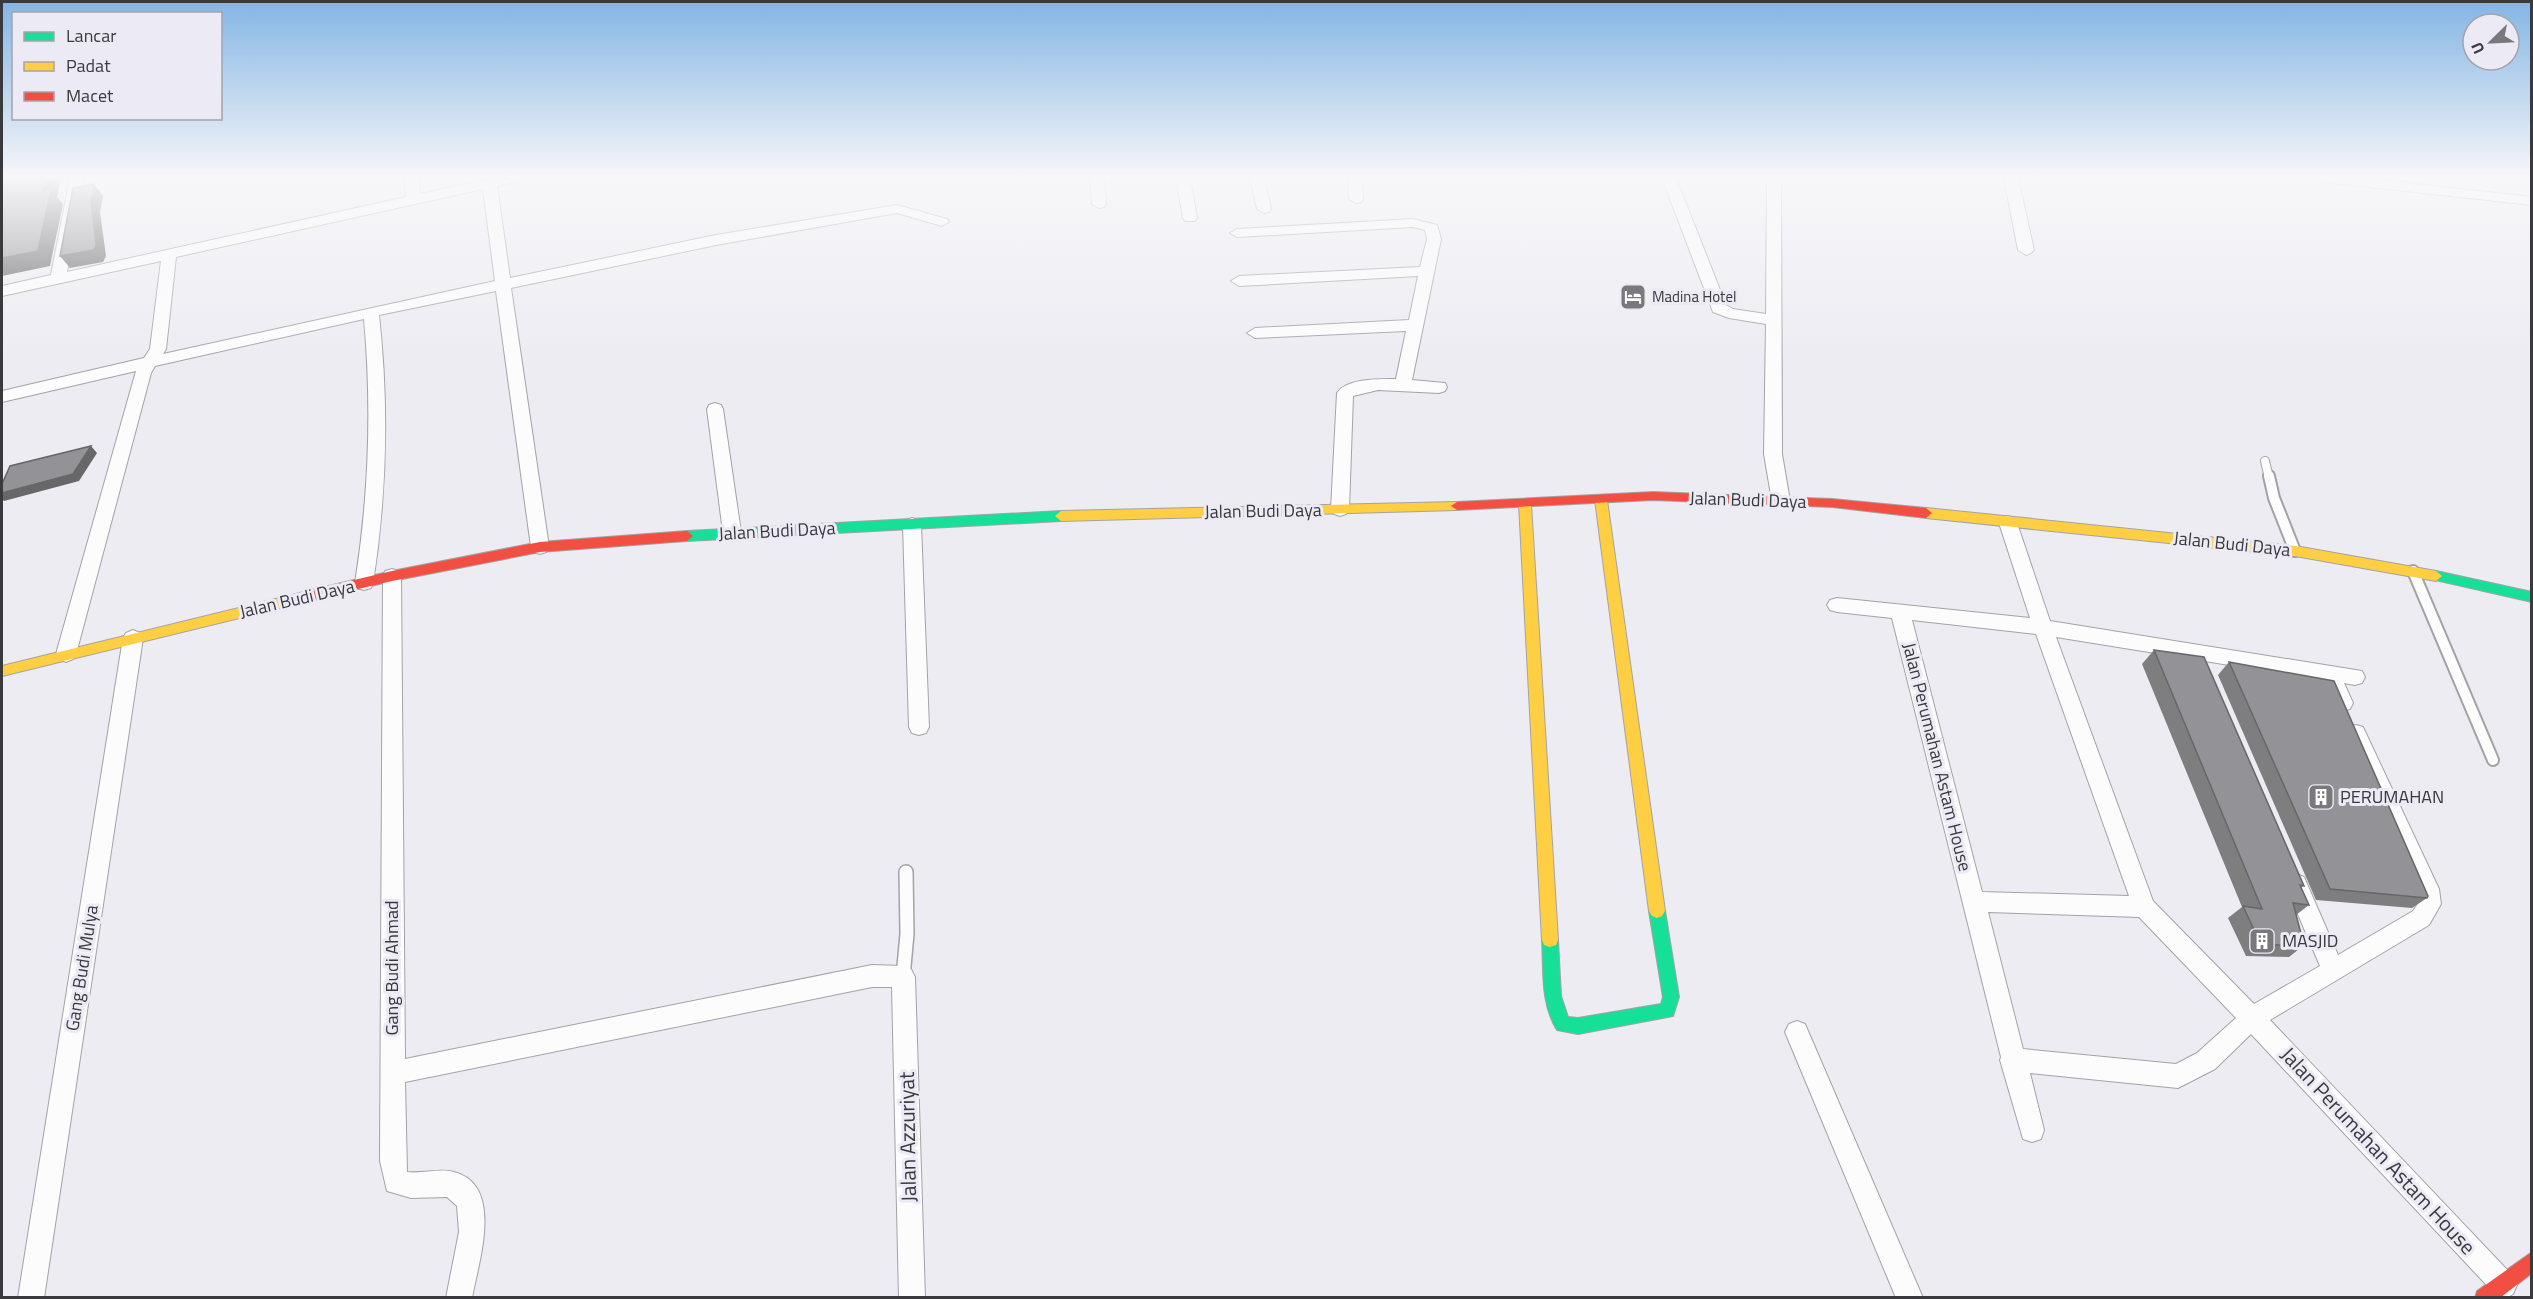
<svg xmlns="http://www.w3.org/2000/svg" width="2533" height="1299" font-family="'Titillium Web',sans-serif">
	<rect width="100%" height="100%" fill="#edecf2"/>
	<g fill="none" stroke-linecap="round" stroke-linejoin="round">
		<g stroke="#a3a3a7" stroke-width="10">
			<polyline id="lane-far2" points="2265,461 2269,478"/>
		</g>
		<g stroke="#a3a3a7" stroke-width="14">
			<g id="lane-far1">
				<polyline points="2269,476 2274,498 2295,551"/>
				<polyline points="2413,571 2493,760"/>
			</g>
		</g>
		<g stroke="#a3a3a7" stroke-width="16">
			<polyline id="lane" points="903,977 907,934 906,872"/>
		</g>
		<g stroke="#a3a3a7" stroke-width="2">
			<g id="street">
				<path d="M70,178H84L67,272L406,197L404,178H418L420,194L489,179L520,178L518,181L497,186L510,278L716,235L897,205L947,219L949,222L942,226L897,213L716,245L511,288L549,547L546,552L540,554L534,552L531,547L496,291L379,315C389,405 387,493 373,583L371,588L364,590L357,588L355,583C369,495 372,408 364,319L155,366L151,373L76,654L73,659L66,662L59,659L56,654L136,371L2,402V391L144,358L150,349L161,261L2,296V286L51,275ZM483,189L495,281L163,354L166,349L176,257Z"/>
				<polygon points="1090,178 1104,178 1106,204 1104,207 1099,208 1092,204"/>
				<polygon points="1176,178 1190,178 1197,218 1195,221 1185,221 1183,218"/>
				<polygon points="1250,178 1264,178 1271,209 1269,212 1264,213 1257,209"/>
				<polygon points="1348,178 1362,178 1363,199 1361,202 1356,203 1349,199"/>
				<polygon points="1662,178 1676,178 1726,305 1733,309 1766,314 1767,178 1781,178 1782,454 1790,501 1787,506 1781,507 1775,506 1772,501 1764,454 1766,324 1729,318 1713,312"/>
				<polygon points="2004,178 2018,178 2034,250 2031,253 2026,255 2018,250"/>
				<polygon points="2317,178 2362,178 2532,197 2532,205 2324,182"/>
				<path d="M1413,219L1437,225L1441,239L1412,380L1445,383L1447,387L1445,391L1439,393L1378,390L1353,396L1349,509L1346,514L1340,516L1334,514L1331,509L1337,393C1347,378 1379,379 1396,379L1406,331L1255,338L1247,333L1255,328L1409,320L1418,276L1239,286L1231,281L1239,276L1420,267L1427,239L1425,230L1413,227L1237,237L1230,233L1237,229Z"/>
				<polygon points="715,403 721,405 723,409 741,532 738,537 732,539 726,537 723,532 707,409 709,405"/>
				<path d="M2008,516L2014,518L2017,523L2050,621L2362,671L2365,677L2362,683L2355,685L2344,683L2353,703L2350,709L2343,711L2336,709L2322,680L2056,637L2153,901L2254,1004L2320,966L2285,884L2288,877L2296,874L2304,877L2338,955L2413,911L2419,902L2417,889L2346,733L2349,727L2356,725L2363,727L2439,889L2441,904L2429,925L2270,1020L2513,1276L2517,1285L2513,1294L2506,1298L2495,1294L2251,1034L2215,1069L2178,1088L2030,1073L2044,1130L2041,1139L2032,1142L2023,1139L2000,1060L2001,1057L1892,618L1837,612L1830,610L1827,605L1830,600L1837,598L2030,618L1999,523L2002,518ZM1912,620L2036,634L2129,896L1982,892ZM1988,912L2139,917L2236,1018L2197,1053L2176,1064L2023,1049Z"/>
				<polygon points="912,518 918,520 921,525 929,727 926,733 919,735 912,733 909,727 903,525 906,520"/>
				<path d="M392,569L399,571L401,576L405,1059L872,965L903,966L911,969L915,977L925,1298H899L892,987H872L405,1082L407,1172C422,1174 439,1168 454,1172C505,1185 478,1264 472,1298H446L459,1232L457,1206L447,1197L411,1198L387,1191L380,1161L383,576L385,571Z"/>
				<polygon points="133,630 140,633 143,638 44,1298 18,1298 123,638 126,633"/>
				<polygon points="1797,1021 1805,1024 1923,1298 1896,1298 1785,1032 1789,1024"/>
			</g>
		</g>
		<g stroke="#a3a3a7" stroke-width="2">
			<g id="fast">
				<polygon points="1061,511 1067,516 1061,521 687,541 681,536 687,531"/>
				<polygon points="2436,571 2532,592 2532,602 2431,579 2430,576 2431,573"/>
				<path d="M1657,904L1662,906L1665,911L1679,997L1673,1016L1578,1034L1557,1030C1540,1002 1544,971 1542,940L1544,935L1550,933L1556,935L1558,940L1561,996L1568,1017L1578,1018L1661,1004L1663,997L1649,911L1652,906Z"/>
			</g>
		</g>
		<g stroke="#a3a3a7" stroke-width="2">
			<g id="slow">
				<polygon points="1601,496 1607,500 1665,911 1662,916 1657,918 1652,916 1649,911 1595,500"/>
				<polygon points="1525,500 1531,504 1558,940 1556,945 1550,947 1544,945 1542,940 1519,504"/>
				<polygon points="1457,502 1463,506 1457,510 1061,521 1055,516 1061,511"/>
				<polygon points="1926,508 2295,546 2436,571 2442,576 2436,581 2295,556 1926,518 1920,513"/>
				<polygon points="316,589 321,590 323,594 321,598 2,676 2,666"/>
			</g>
		</g>
		<g stroke="#a3a3a7" stroke-width="2">
			<g id="jam">
				<polygon points="1653,492 1832,499 1926,508 1932,513 1926,518 1832,507 1653,500 1457,510 1451,506 1457,502"/>
				<polygon points="687,531 693,536 687,541 540,552 392,581 316,599 309,594 316,589 392,571 540,542"/>
				<polygon points="2532,1252 2532,1273 2500,1298 2475,1298 2477,1291"/>
			</g>
		</g>
		<use href="#lane-far2" stroke="#fcfcfd" stroke-width="8"/>
		<use href="#lane-far1" stroke="#fcfcfd" stroke-width="10"/>
		<use href="#lane" stroke="#fcfcfd" stroke-width="13"/>
		<use href="#street" fill="#fcfcfd" fill-rule="evenodd"/>
		<use href="#fast" fill="#16e098" fill-rule="evenodd"/>
		<use href="#slow" fill="#ffcf43" fill-rule="evenodd"/>
		<use href="#jam" fill="#f24e42" fill-rule="evenodd"/>
	</g>
	<g fill="#7e7e81">
		<polygon points="2154,650 2304,886 2301,887 2309,905 2296,915 2304,945 2289,957 2246,956 2228,918 2242,907 2142,664"/>
		<polygon points="2229,662 2427,898 2412,908 2316,900 2218,675"/>
	</g>
	<g fill="#676669">
		<polygon points="46,178 61,178 57,197 63,204 50,266 2,276 2,258 43,191"/>
		<polygon points="94,184 103,196 100,212 106,256 103,262 70,268 60,256 91,200"/>
		<polygon points="91,446 97,453 79,481 4,501 2,499 2,493"/>
	</g>
	<g fill="#939296" stroke="#676669" stroke-width="1.5">
		<polygon points="2,178 46,178 43,191 51,189 38,251 2,258"/>
		<polygon points="94,184 91,200 96,245 94,250 60,256 73,188"/>
		<polygon points="91,446 73,474 2,493 2,484 10,466"/>
		<polygon points="2154,650 2204,657 2304,886 2300,885 2309,905 2293,903 2304,945 2261,945 2243,906 2262,909"/>
		<polygon points="2229,662 2334,681 2428,896 2427,898 2330,889"/>
	</g>
	<linearGradient id="sky" x2="0" y2="1"><stop stop-color="#83b5e4"/><stop offset="0.49" stop-color="#f7f6f9"/><stop offset="1" stop-color="#f7f6f9" stop-opacity="0"/></linearGradient>
	<rect width="2533" height="360" fill="url(#sky)"/>
	<defs>
		<g id="hotel-square" transform="scale(1.35)"><rect x="-9" y="-9" width="18" height="18" rx="4" fill="#79787c" stroke="#eceaf4"/><path d="M-6-4.5h1.5V1H6V5H4.5V3h-9V5H-6ZM-4 0a1.8 1.8 0 1 1 3.6 0ZM.5 0V-2.5h3Q6-2.5 6 0Z" fill="#fff"/></g>
		<g id="building-square" transform="scale(1.35)"><rect x="-9" y="-9" width="18" height="18" rx="4" fill="#79787c" stroke="#eceaf4"/><path d="M-4-6H4V6H1V3H-1V6H-4ZM-2.5-4.3h1.7v1.8h-1.7ZM.8-4.3h1.7v1.8H.8ZM-2.5-1h1.7V.8h-1.7ZM.8-1h1.7V.8H.8Z" fill="#fff"/></g>
	</defs>
	<g fill-rule="evenodd">
		<use href="#hotel-square" x="1633" y="297"/>
		<use href="#building-square" x="2321" y="797"/>
		<use href="#building-square" x="2262" y="941"/>
	</g>
	<g text-anchor="middle" stroke-width="6" stroke-linejoin="round" paint-order="stroke">
		<g font-size="15" fill="#3a393d" stroke="#eceaf4" text-anchor="start">
			<text x="1652" y="302">Madina Hotel</text>
		</g>
		<g font-size="18" fill="#3a393d" stroke="#eceaf4">
			<text transform="translate(1748 500) rotate(2)" y="6">Jalan Budi Daya</text>
			<text transform="translate(1263 511) rotate(-1)" y="6">Jalan Budi Daya</text>
			<text transform="translate(777 531) rotate(-3)" y="6">Jalan Budi Daya</text>
			<text transform="translate(2232 544) rotate(6)" y="6">Jalan Budi Daya</text>
			<text transform="translate(297 599) rotate(-13)" y="6">Jalan Budi Daya</text>
			<text transform="translate(1937 757) rotate(76)" y="6">Jalan Perumahan Astam House</text>
			<text transform="translate(82 968) rotate(-81)" y="6">Gang Budi Mulya</text>
			<text transform="translate(392 968) rotate(-90)" y="6">Gang Budi Ahmad</text>
		</g>
		<g font-size="18" fill="#3a393d" stroke="#eceaf4" text-anchor="start">
			<text x="2340" y="803">PERUMAHAN</text>
			<text x="2282" y="947">MASJID</text>
		</g>
		<g font-size="21" fill="#3a393d" stroke="#eceaf4">
			<text transform="translate(908 1137) rotate(-91)" y="7">Jalan Azzuriyat</text>
			<text transform="translate(2378 1151) rotate(47)" y="7">Jalan Perumahan Astam House</text>
		</g>
	</g>
	<rect width="2533" height="1299" fill="none" stroke="#3a393d" stroke-width="6"/>
	<rect x="12" y="12" width="210" height="108" fill="#eceaf4" stroke="#a5a3ab" stroke-width="1.5"/>
	<rect x="24" y="32" width="30" height="9" fill="#16e098" stroke="#a5a3ab" stroke-width="1.5"/>
	<text x="66" y="42" font-size="18" fill="#3a393d">Lancar</text>
	<rect x="24" y="62" width="30" height="9" fill="#ffcf43" stroke="#a5a3ab" stroke-width="1.5"/>
	<text x="66" y="72" font-size="18" fill="#3a393d">Padat</text>
	<rect x="24" y="92" width="30" height="9" fill="#f24e42" stroke="#a5a3ab" stroke-width="1.5"/>
	<text x="66" y="102" font-size="18" fill="#3a393d">Macet</text>
	<g transform="translate(2491 42) rotate(246)"><circle r="28" fill="#eceaf4" stroke="#a5a3ab" stroke-width="1.5"/>
	<path d="M0-4.5L10 22L0 15L-10 22Z" fill="#79787c"/>
	<text y="-9" font-size="16" font-weight="bold" text-anchor="middle" fill="#3a393d">U</text>
	</g>
</svg>
